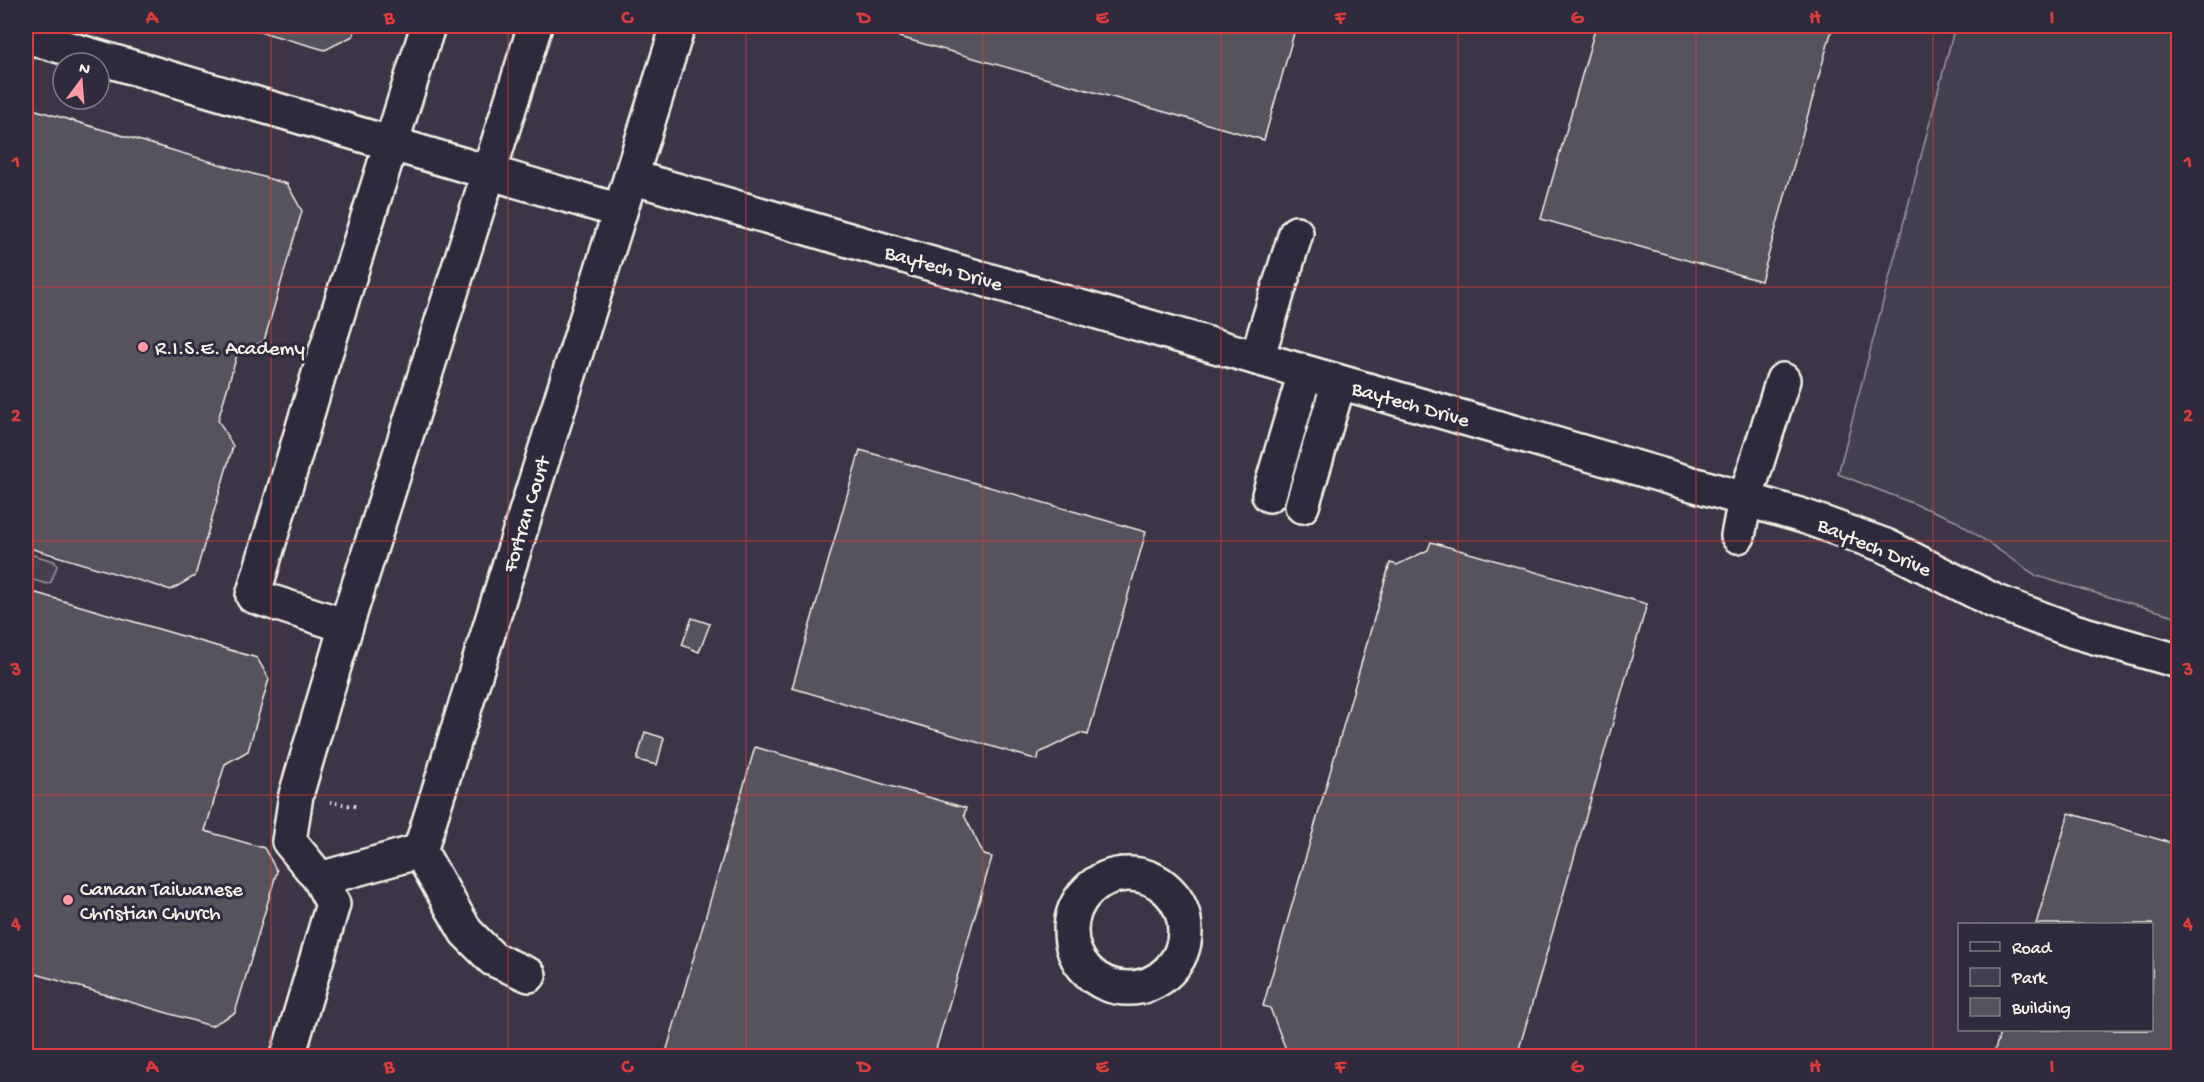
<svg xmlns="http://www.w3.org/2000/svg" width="2204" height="1082" font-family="'Gochi Hand',sans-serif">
	<rect width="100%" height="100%" fill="#2f2a3d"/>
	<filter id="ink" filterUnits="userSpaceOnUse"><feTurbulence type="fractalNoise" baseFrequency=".0167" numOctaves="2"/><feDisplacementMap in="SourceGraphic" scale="12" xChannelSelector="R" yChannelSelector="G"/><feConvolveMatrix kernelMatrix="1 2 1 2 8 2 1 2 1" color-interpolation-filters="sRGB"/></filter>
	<g filter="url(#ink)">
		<path fill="#3b3647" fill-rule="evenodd" d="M26,26H1955L1838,474L1953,519L2037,576L2178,617V1056H26ZM63,63H99V99H63ZM1960,924H2152V1030H1960Z"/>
		<g fill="#454050" stroke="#9c989c" stroke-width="1.5">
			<polygon points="1955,26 2178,26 2178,617 2037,576 1953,519 1838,474"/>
			<polygon points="26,553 54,561 57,566 51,582 47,584 26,578"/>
		</g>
		<g fill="#56525f" stroke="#f4f1e8" stroke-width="1.5">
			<polygon points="240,26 356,26 353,36 325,50"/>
			<polygon points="902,26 1296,26 1264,140 899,37"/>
			<polygon points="1596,26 1833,26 1761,281 1541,219"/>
			<polygon points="26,107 287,184 302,211 264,341 237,355 218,420 233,446 195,576 171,590 26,547"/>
			<polygon points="860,450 1146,532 1088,735 1080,733 1039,753 1038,760 792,688"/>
			<polygon points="1431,542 1647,604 1517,1056 1293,1056 1284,1054 1285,1047 1270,1008 1263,1006 1390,563 1397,565 1428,550"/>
			<polygon points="26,590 257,658 269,679 248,751 225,764 205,831 264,848 277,871 235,1013 211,1026 26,971"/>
			<polygon points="692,618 710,624 699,652 682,645"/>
			<polygon points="645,732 664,738 657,765 637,760"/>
			<polygon points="755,747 966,808 964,815 984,855 992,857 934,1056 665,1056"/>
			<polygon points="2069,813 2178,845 2178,1056 1993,1056 2001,1030 2152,1030 2152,924 2036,924"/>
		</g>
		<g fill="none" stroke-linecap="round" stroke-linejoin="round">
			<g stroke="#f4f1e8" stroke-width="38">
				<g id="minor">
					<polyline points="26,36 620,211"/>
					<polyline points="631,177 1803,516 1886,546 1994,601 2074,631 2178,661"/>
					<polyline points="1257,358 1296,233"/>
					<polyline points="1269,495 1305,373"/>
					<polyline points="1302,506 1339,382"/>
					<polyline points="1738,536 1745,500 1783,380"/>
					<polyline points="346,626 253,596 321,367 428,26"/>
					<polyline points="420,851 678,26"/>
					<polyline points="420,851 466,932 493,959 529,975"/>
					<circle cx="1128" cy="931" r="57"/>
					<polyline points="320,879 420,851"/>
					<polyline points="288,1056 333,904 320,879 289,841 296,795 346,626 535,26"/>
				</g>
			</g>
			<polyline stroke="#f4f1e8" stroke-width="4" stroke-dasharray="1.5 4.5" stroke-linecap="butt" points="330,802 359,807"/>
			<use href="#minor" stroke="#2f2a3d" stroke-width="33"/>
		</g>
	</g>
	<path fill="none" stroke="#d93c3b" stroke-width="1.5" stroke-opacity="0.55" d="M271,26V1056M508,26V1056M746,26V1056M983,26V1056M1221,26V1056M1458,26V1056M1696,26V1056M1933,26V1056M26,287H2178M26,541H2178M26,795H2178"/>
	<g fill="#ff9aa2" stroke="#2f2a3d" stroke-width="2">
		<circle cx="143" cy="347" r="6"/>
		<circle cx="68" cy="900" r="6"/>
	</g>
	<g text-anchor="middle" stroke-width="6" stroke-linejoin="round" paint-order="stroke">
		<g font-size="21" fill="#f4f1e8" stroke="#2f2a3d">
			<text transform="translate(944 267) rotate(16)" y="7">Baytech Drive</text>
			<text transform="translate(1411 403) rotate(16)" y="7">Baytech Drive</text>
			<text transform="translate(525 514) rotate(-73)" y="7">Fortran Court</text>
			<text transform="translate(1875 546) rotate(23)" y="7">Baytech Drive</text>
		</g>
		<g font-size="21" fill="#f4f1e8" stroke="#2f2a3d" text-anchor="start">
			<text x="155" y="354">R.I.S.E. Academy</text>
			<text x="80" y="895">Canaan Taiwanese<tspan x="80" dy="24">Christian Church</tspan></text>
		</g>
	</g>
	<rect width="2204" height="1082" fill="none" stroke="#2f2a3d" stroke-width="66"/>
	<rect x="1958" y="923" width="195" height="108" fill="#2f2a3d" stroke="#7e7a81" stroke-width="1.5"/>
	<rect x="1970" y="942" width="30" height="9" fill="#2f2a3d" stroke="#7e7a81" stroke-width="1.5"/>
	<text x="2012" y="953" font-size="18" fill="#f4f1e8">Road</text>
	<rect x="1970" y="968" width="30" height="18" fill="#454050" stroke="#7e7a81" stroke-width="1.5"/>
	<text x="2012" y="983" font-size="18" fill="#f4f1e8">Park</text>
	<rect x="1970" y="998" width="30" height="18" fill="#56525f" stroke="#7e7a81" stroke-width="1.5"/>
	<text x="2012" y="1013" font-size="18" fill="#f4f1e8">Building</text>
	<g transform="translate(81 81) rotate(16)"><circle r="28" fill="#2f2a3d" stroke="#7e7a81" stroke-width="1.5"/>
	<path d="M0-4.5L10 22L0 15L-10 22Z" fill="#ff9aa2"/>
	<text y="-9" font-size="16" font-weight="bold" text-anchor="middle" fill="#f4f1e8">N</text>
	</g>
	<rect x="33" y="33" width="2138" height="1016" fill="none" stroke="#d93c3b" stroke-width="2"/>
	<g font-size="20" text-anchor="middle" font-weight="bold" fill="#d93c3b">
		<text x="152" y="23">A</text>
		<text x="389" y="23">B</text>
		<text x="627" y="23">C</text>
		<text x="864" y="23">D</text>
		<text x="1102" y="23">E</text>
		<text x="1340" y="23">F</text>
		<text x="1577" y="23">G</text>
		<text x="1815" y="23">H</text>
		<text x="2052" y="23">I</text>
		<text x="16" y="167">1</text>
		<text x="2188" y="167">1</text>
		<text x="16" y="421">2</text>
		<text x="2188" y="421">2</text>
		<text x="16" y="675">3</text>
		<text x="2188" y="675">3</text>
		<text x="16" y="929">4</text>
		<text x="2188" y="929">4</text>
		<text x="152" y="1072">A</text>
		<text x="389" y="1072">B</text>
		<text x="627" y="1072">C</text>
		<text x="864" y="1072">D</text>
		<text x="1102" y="1072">E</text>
		<text x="1340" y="1072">F</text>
		<text x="1577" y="1072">G</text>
		<text x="1815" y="1072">H</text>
		<text x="2052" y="1072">I</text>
	</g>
</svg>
